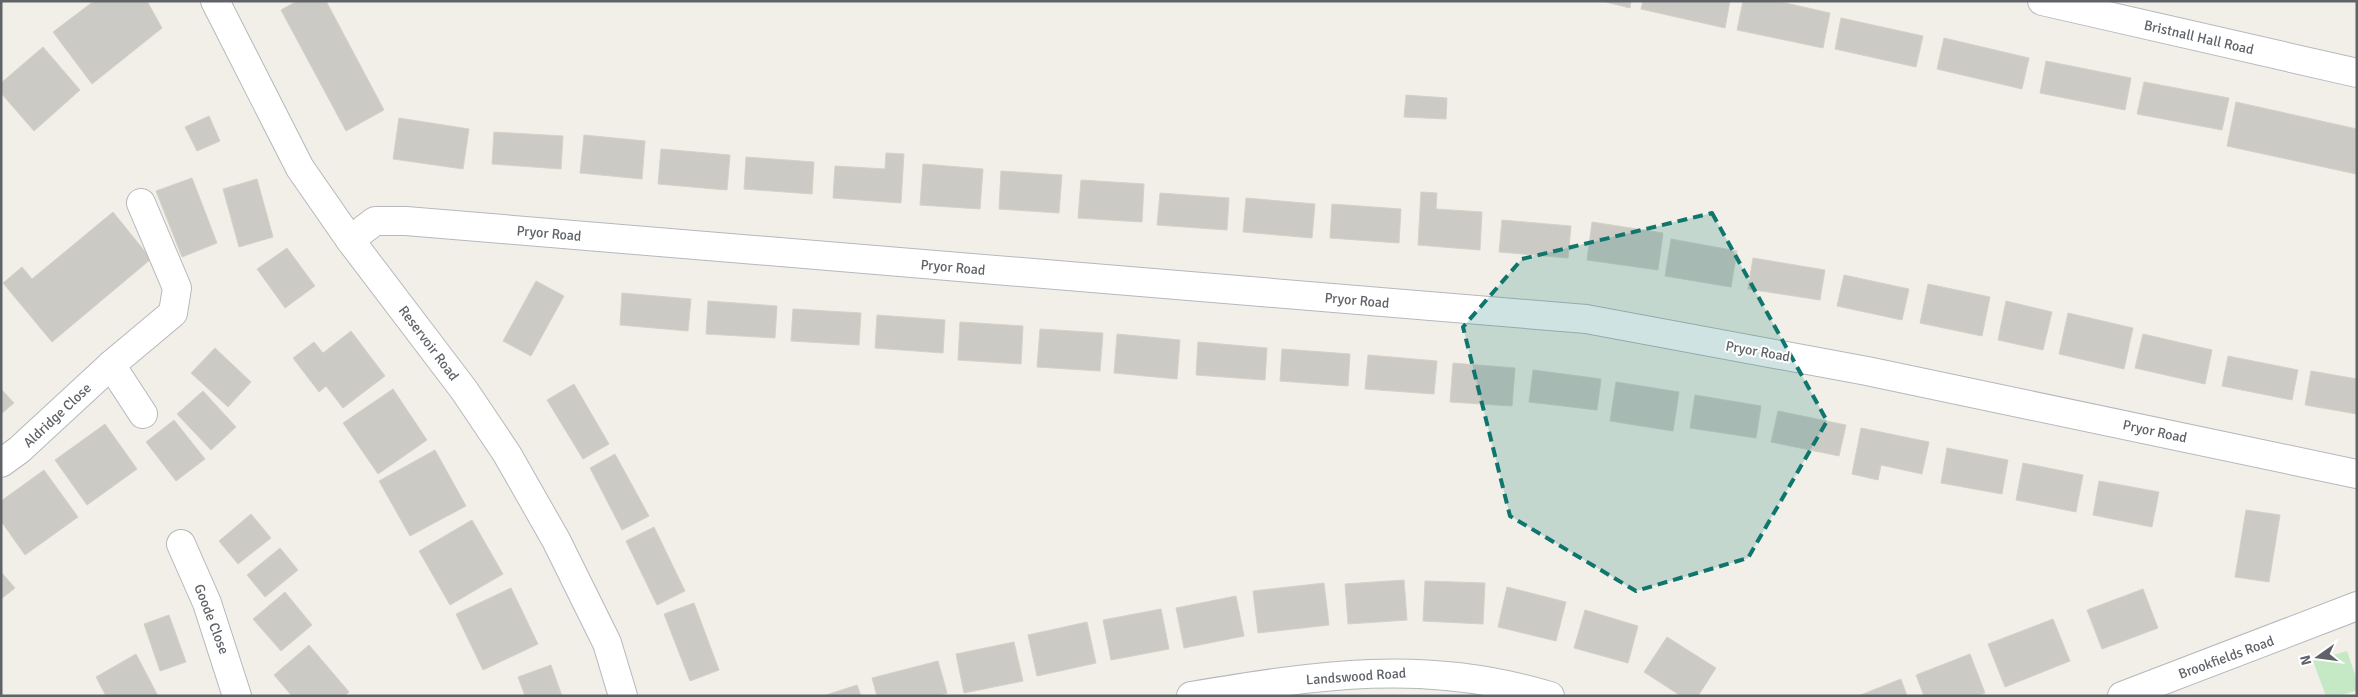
<svg xmlns="http://www.w3.org/2000/svg" width="2358" height="697" font-family="Signika,sans-serif">
	<rect width="100%" height="100%" fill="#f1efe8"/>
	<polygon fill="#c5e8c5" points="2347,651 2357,680 2356,691 2338,696 2326,696 2313,661"/>
	<g fill="#cccac5" stroke="#d6d1c6">
		<polygon points="94,1 147,1 162,28 92,84 53,32"/>
		<polygon points="297,1 326,1 384,110 346,131 281,10"/>
		<polygon points="1602,1 1631,1 1630,8"/>
		<polygon points="1643,1 1730,1 1725,28 1641,9"/>
		<polygon points="1743,1 1777,1 1830,13 1823,48 1737,30"/>
		<polygon points="1841,18 1923,36 1916,67 1835,49"/>
		<polygon points="1944,38 2029,58 2022,89 1937,69"/>
		<polygon points="43,47 80,90 34,131 1,93 1,83"/>
		<polygon points="2046,61 2131,78 2125,110 2040,93"/>
		<polygon points="2144,82 2229,98 2222,130 2137,114"/>
		<polygon points="1406,95 1447,98 1446,119 1404,117"/>
		<polygon points="2236,102 2357,129 2356,174 2227,146"/>
		<polygon points="209,116 220,141 197,151 185,127"/>
		<polygon points="399,118 469,129 463,169 393,159"/>
		<polygon points="494,132 563,136 561,169 492,164"/>
		<polygon points="584,135 645,141 642,179 580,173"/>
		<polygon points="661,149 730,155 727,190 658,184"/>
		<polygon points="886,153 904,154 901,203 833,198 835,166 885,169"/>
		<polygon points="746,157 814,162 812,194 744,189"/>
		<polygon points="923,164 983,169 980,209 920,205"/>
		<polygon points="1001,171 1062,175 1059,213 999,209"/>
		<polygon points="192,178 217,243 182,257 156,191"/>
		<polygon points="257,179 273,237 239,247 223,189"/>
		<polygon points="1081,180 1144,184 1142,222 1078,218"/>
		<polygon points="1421,192 1437,193 1436,209 1482,212 1480,250 1418,245"/>
		<polygon points="1160,193 1229,198 1227,230 1157,225"/>
		<polygon points="1246,198 1315,204 1312,238 1243,232"/>
		<polygon points="1332,204 1401,209 1399,243 1330,238"/>
		<polygon points="113,212 151,259 52,342 3,283 22,267 32,279"/>
		<polygon points="1502,220 1571,226 1568,258 1499,252"/>
		<polygon points="1592,222 1663,233 1658,270 1587,260"/>
		<polygon points="1671,239 1737,251 1731,287 1665,276"/>
		<polygon points="287,248 315,286 285,308 257,269"/>
		<polygon points="1753,258 1825,270 1820,300 1748,289"/>
		<polygon points="1844,275 1909,289 1902,320 1837,306"/>
		<polygon points="536,281 564,296 531,356 503,341"/>
		<polygon points="1928,284 1990,297 1982,336 1920,323"/>
		<polygon points="622,293 691,299 688,331 620,325"/>
		<polygon points="708,301 777,306 775,338 706,334"/>
		<polygon points="2006,301 2052,312 2043,350 1998,340"/>
		<polygon points="793,309 861,313 859,345 791,341"/>
		<polygon points="2068,313 2133,328 2124,369 2059,354"/>
		<polygon points="877,315 945,320 943,353 875,348"/>
		<polygon points="960,322 1023,326 1021,364 958,360"/>
		<polygon points="1040,329 1103,333 1100,371 1037,367"/>
		<polygon points="351,331 385,376 343,408 326,386 319,392 293,358 314,342 323,353"/>
		<polygon points="1117,334 1180,340 1177,379 1114,373"/>
		<polygon points="2143,334 2212,350 2205,384 2135,368"/>
		<polygon points="1198,342 1267,348 1265,380 1196,375"/>
		<polygon points="215,348 251,382 228,407 191,373"/>
		<polygon points="1282,349 1350,354 1348,386 1280,381"/>
		<polygon points="1368,355 1437,361 1434,394 1365,389"/>
		<polygon points="2228,356 2298,370 2292,400 2222,386"/>
		<polygon points="1453,363 1515,368 1512,406 1450,402"/>
		<polygon points="1533,370 1601,379 1597,410 1529,402"/>
		<polygon points="2311,371 2357,379 2357,414 2305,405"/>
		<polygon points="1616,382 1679,392 1673,431 1610,421"/>
		<polygon points="574,384 609,444 583,459 547,400"/>
		<polygon points="1,389 14,403 1,414"/>
		<polygon points="393,389 427,440 378,474 343,423"/>
		<polygon points="203,391 236,427 211,450 177,414"/>
		<polygon points="1695,395 1761,406 1756,438 1690,428"/>
		<polygon points="1778,411 1846,425 1839,456 1771,442"/>
		<polygon points="174,420 205,459 176,481 146,442"/>
		<polygon points="105,424 137,469 87,505 55,460"/>
		<polygon points="1861,428 1929,442 1922,474 1881,465 1878,480 1852,474"/>
		<polygon points="1947,448 2008,460 2002,494 1941,483"/>
		<polygon points="435,450 466,506 410,536 379,481"/>
		<polygon points="615,454 649,516 622,530 590,468"/>
		<polygon points="2023,463 2083,475 2076,512 2016,500"/>
		<polygon points="44,470 78,517 25,555 1,521 1,501"/>
		<polygon points="2099,481 2159,492 2152,527 2093,515"/>
		<polygon points="2246,510 2280,515 2269,582 2235,577"/>
		<polygon points="251,514 271,538 238,564 219,541"/>
		<polygon points="472,520 503,574 450,605 419,551"/>
		<polygon points="654,527 685,591 657,605 626,541"/>
		<polygon points="280,548 298,570 265,597 247,575"/>
		<polygon points="1,572 15,588 1,599"/>
		<polygon points="1404,580 1407,620 1348,624 1345,584"/>
		<polygon points="1425,581 1485,583 1483,624 1423,621"/>
		<polygon points="1324,583 1329,625 1258,633 1253,591"/>
		<polygon points="1507,587 1566,602 1556,641 1498,627"/>
		<polygon points="511,588 538,644 483,670 456,614"/>
		<polygon points="2143,589 2158,628 2102,649 2087,610"/>
		<polygon points="285,592 312,625 281,651 253,619"/>
		<polygon points="1236,596 1244,636 1184,648 1176,608"/>
		<polygon points="694,603 719,670 690,681 664,614"/>
		<polygon points="1161,609 1169,649 1111,660 1103,620"/>
		<polygon points="1585,610 1638,626 1628,663 1574,648"/>
		<polygon points="169,615 186,662 160,671 144,624"/>
		<polygon points="2053,619 2070,661 2005,687 1988,644"/>
		<polygon points="1087,622 1096,663 1037,676 1028,635"/>
		<polygon points="1667,637 1716,668 1698,696 1681,696 1644,672"/>
		<polygon points="1014,642 1023,681 964,693 956,654"/>
		<polygon points="309,645 349,692 344,696 292,696 274,675"/>
		<polygon points="136,654 158,696 106,696 96,677"/>
		<polygon points="1970,654 1985,693 1977,696 1924,696 1916,675"/>
		<polygon points="938,661 947,693 938,696 877,696 872,678"/>
		<polygon points="551,665 562,696 525,696 518,677"/>
		<polygon points="1901,679 1907,696 1858,696"/>
		<polygon points="857,685 861,696 823,696"/>
	</g>
	<g fill="none" stroke-linecap="round" stroke-linejoin="round">
		<g stroke="#b5b8bc" stroke-width="30">
			<g id="minor">
				<polyline points="215,1 300,168 350,240 464,390 507,454 556,540 607,643 623,696"/>
				<polyline points="2042,1 2357,73"/>
				<polyline points="350,240 375,221 406,221 1586,319 1867,371 2357,474"/>
				<polyline points="111,365 143,414"/>
				<polyline points="1,463 19,450 111,365 173,313 177,288 141,203"/>
				<polyline points="181,544 207,603 237,696"/>
				<path d="M1191,696C1317,675 1425,658 1550,696"/>
				<polyline points="2122,696 2357,606"/>
			</g>
		</g>
		<use href="#minor" stroke="#fff" stroke-width="28"/>
	</g>
	<path fill="#0f766e" fill-opacity="0.2" stroke="#0f766e" stroke-width="4" stroke-dasharray="10 6" stroke-linejoin="round" d="M1712,213L1827,421L1748,558L1636,591L1510,516L1463,327L1522,259Z"/>
	<g text-anchor="middle" stroke-width="4" stroke-linejoin="round" paint-order="stroke">
		<g font-size="14" fill="#5f6368" stroke="#fff">
			<text transform="translate(2199 37) rotate(13)" y="5">Bristnall Hall Road</text>
			<text transform="translate(549 233) rotate(5)" y="5">Pryor Road</text>
			<text transform="translate(953 267) rotate(5)" y="5">Pryor Road</text>
			<text transform="translate(1357 300) rotate(5)" y="5">Pryor Road</text>
			<text transform="translate(429 343) rotate(53)" y="5">Reservoir Road</text>
			<text transform="translate(1758 351) rotate(10)" y="5">Pryor Road</text>
			<text transform="translate(57 415) rotate(-43)" y="5">Aldridge Close</text>
			<text transform="translate(2155 431) rotate(12)" y="5">Pryor Road</text>
			<text transform="translate(212 619) rotate(69)" y="5">Goode Close</text>
			<text transform="translate(2226 657) rotate(-20)" y="5">Brookfields Road</text>
			<text transform="translate(1356 676) rotate(-4)" y="5">Landswood Road</text>
		</g>
	</g>
	<rect width="2358" height="697" fill="none" stroke="#5f6368" stroke-width="5"/>
	<g transform="translate(2318 657) rotate(256)" stroke="#ffffff" stroke-width="4" paint-order="stroke">
	<path d="M0-4L9 19L0 12L-9 19Z" fill="#5f6368"/>
	<text y="-8" font-size="14" font-weight="bold" text-anchor="middle" fill="#5f6368">N</text>
	</g>
</svg>
